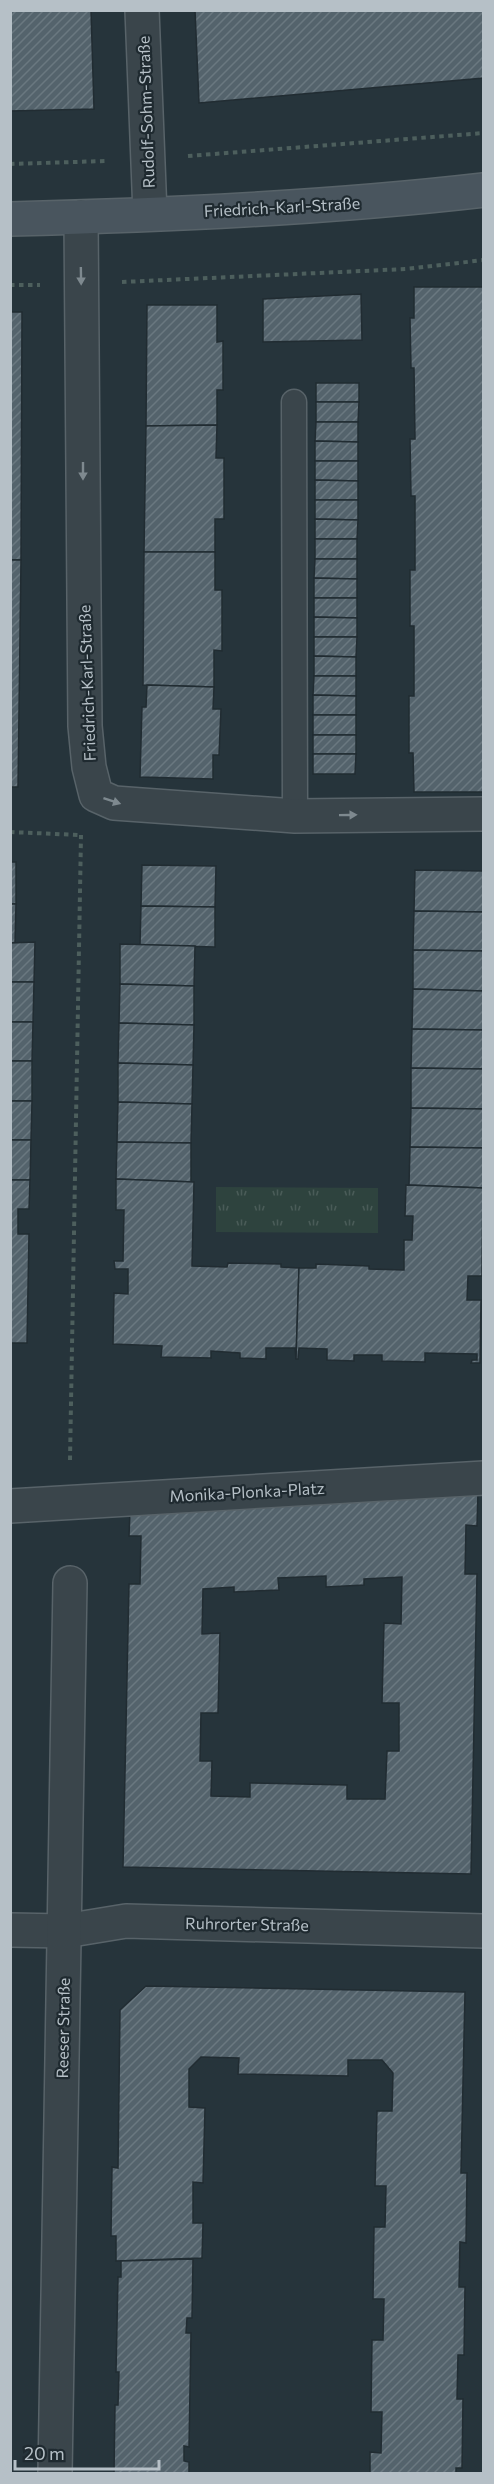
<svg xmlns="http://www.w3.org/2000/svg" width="494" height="2484" font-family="Commissioner,sans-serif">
	<defs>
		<pattern id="park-tufts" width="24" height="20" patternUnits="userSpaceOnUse" patternTransform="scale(1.5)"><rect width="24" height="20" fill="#2e433e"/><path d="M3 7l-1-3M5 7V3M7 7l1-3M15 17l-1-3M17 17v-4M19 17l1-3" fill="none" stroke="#4a5c58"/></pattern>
		<pattern id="building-hatch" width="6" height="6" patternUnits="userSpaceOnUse" patternTransform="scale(1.5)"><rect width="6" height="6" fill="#54636c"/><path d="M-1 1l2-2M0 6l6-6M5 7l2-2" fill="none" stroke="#6a7880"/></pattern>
	</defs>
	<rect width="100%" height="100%" fill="#26343b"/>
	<polygon fill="url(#park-tufts)" points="216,1187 378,1188 378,1233 216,1232"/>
	<g fill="url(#building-hatch)" stroke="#212c32" stroke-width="1.5" fill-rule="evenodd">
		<polygon points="10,10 91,10 94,109 10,111"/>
		<polygon points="195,10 484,10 484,78 199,103"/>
		<polygon points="414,287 484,287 484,792 414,792 413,753 409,753 409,696 414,696 414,626 410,626 410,570 415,570 415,496 411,496 410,439 415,439 414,368 411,368 410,318 414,318"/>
		<polygon points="361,294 362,340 263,342 263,299"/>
		<polygon points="147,305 217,305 217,342 223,341 223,390 217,390 217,425 146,426"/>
		<polygon points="10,312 22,312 21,560 10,560"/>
		<rect x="316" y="383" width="43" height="19"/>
		<polygon points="316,402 359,402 358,422 316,422"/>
		<polygon points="316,422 358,422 358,442 315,441"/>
		<polygon points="217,425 216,458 224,458 224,519 215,519 215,552 144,552 146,426"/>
		<polygon points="315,441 358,442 358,461 315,461"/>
		<polygon points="315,461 358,461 358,481 315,480"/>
		<polygon points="315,480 358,481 358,500 315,500"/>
		<polygon points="315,500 358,500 358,520 315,519"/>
		<polygon points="315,519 358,520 357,539 315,539"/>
		<rect x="315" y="539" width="42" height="20"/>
		<polygon points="144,552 215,552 215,590 222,590 222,651 214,650 214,687 143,685"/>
		<polygon points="315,559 357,559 357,579 314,578"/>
		<polygon points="10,560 21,560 18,787 10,787"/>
		<polygon points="314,578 357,579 357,598 314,598"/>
		<polygon points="314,598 357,598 357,618 314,617"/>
		<polygon points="314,617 357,618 357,637 314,637"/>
		<polygon points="314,637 357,637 356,657 314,656"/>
		<polygon points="314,656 356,657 356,676 314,676"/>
		<polygon points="314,676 356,676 356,696 313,695"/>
		<polygon points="147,685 214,687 213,709 221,709 219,755 213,755 213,779 140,777 142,707 146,707"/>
		<polygon points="313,695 356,696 356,715 313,715"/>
		<rect x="313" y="715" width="43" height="20"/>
		<rect x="313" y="735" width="43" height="19"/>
		<polygon points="313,754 356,754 355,774 313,774"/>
		<rect x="10" y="862" width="6" height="42"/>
		<polygon points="142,865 216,866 215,907 141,906"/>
		<polygon points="415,870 484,871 484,912 414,911"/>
		<polygon points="10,904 16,904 15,943 10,943"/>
		<polygon points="141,906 215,907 215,947 140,945"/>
		<polygon points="414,911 484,912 484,951 413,950"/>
		<polygon points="35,942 34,982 10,982 10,943"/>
		<polygon points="120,944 195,946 194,986 120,984"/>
		<polygon points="413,950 484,951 484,991 413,989"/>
		<polygon points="10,982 34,982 33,1022 10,1022"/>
		<polygon points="120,984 194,986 194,1025 119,1023"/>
		<polygon points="413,989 484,991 484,1030 412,1029"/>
		<polygon points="10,1022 33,1022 32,1061 10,1061"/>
		<polygon points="119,1023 194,1025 193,1065 118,1063"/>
		<polygon points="412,1029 484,1030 484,1069 411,1068"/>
		<rect x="10" y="1061" width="22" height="40"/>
		<polygon points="118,1063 193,1065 192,1104 118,1102"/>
		<polygon points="411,1068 484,1069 484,1109 411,1108"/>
		<polygon points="10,1101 32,1101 31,1140 10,1140"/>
		<polygon points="118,1102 192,1104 191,1143 117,1142"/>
		<polygon points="411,1108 484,1109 484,1148 410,1147"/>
		<polygon points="10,1140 31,1140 30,1180 10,1180"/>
		<polygon points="117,1142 191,1143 191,1182 116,1179"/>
		<polygon points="410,1147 484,1148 483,1188 409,1185"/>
		<polygon points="116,1179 194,1182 192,1266 227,1267 228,1263 281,1264 281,1267 299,1268 296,1359 295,1348 266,1348 266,1359 240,1358 240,1353 211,1351 211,1358 161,1357 162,1346 113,1344 114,1293 128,1294 128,1269 115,1269 114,1261 123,1261 124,1210 116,1210"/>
		<polygon points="10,1180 30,1180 29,1209 18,1209 18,1234 29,1234 27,1343 10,1343"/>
		<polygon points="406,1185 483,1188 482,1276 468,1276 467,1300 481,1300 480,1363 471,1363 472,1360 477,1360 477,1354 425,1353 425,1362 382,1361 382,1355 354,1355 354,1361 327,1360 327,1349 299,1348 298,1359 296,1359 299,1268 316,1268 316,1264 369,1266 369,1269 404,1270 404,1240 412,1240 413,1216 405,1216"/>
		<path d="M478,1491L477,1526L466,1525L465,1574H477L471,1874L123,1867L129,1584H140L141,1536H129L130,1512ZM326,1576V1587L364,1585V1579L402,1577L401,1624L384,1623L382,1703H399V1751H387L385,1799H347V1785L250,1783V1797L211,1796L212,1761H200L201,1713H218L220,1633L202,1634L203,1589L234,1587V1592L279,1590L278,1578Z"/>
		<polygon points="146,1986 465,1992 461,2173 467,2173 466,2243 460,2242 459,2287 465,2287 464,2355 458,2355 457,2399 463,2399 462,2468 456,2468 456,2474 370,2474 370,2452 381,2453 382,2412 371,2412 372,2340 383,2340 384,2299 373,2299 374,2227 385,2227 386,2186 375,2186 377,2111 392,2111 393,2073 382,2060 348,2060 348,2076 238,2074 239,2058 201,2057 189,2069 189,2107 205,2108 203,2183 193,2182 193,2223 203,2223 202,2258 116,2261 116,2236 111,2236 112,2167 118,2168 120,2010"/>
		<polygon points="193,2259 192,2318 187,2318 186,2333 191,2333 189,2447 184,2446 184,2461 189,2462 189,2474 114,2474 115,2405 118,2405 119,2372 116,2372 118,2277 121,2277 121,2261"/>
	</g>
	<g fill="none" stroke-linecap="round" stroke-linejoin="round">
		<g stroke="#586369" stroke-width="27">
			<polyline id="lane" points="294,402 295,816"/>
		</g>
		<g stroke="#586369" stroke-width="36">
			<g id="street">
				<polyline points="142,10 150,214"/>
				<polyline points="81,217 85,726 89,767 96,795 114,803 295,816 484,814"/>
				<polyline points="10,1506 484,1478"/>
				<polyline points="10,1930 65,1931 126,1921 484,1931"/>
				<polyline points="55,2474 70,1583"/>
			</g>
		</g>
		<g stroke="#586369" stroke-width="36">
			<path id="secondary" d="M10,219C168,215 327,208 484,190"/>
		</g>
		<g stroke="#4d5f5d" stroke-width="4" stroke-dasharray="4.5 4.5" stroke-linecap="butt">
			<polyline points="188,156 484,133"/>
			<polyline points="10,164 106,161"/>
			<polyline points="122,282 406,269 484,260"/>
			<polyline points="10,285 40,285"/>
			<polyline points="10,832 79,835"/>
			<polyline points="70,1460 81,835"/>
		</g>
		<use href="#lane" stroke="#3a454b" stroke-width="24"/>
		<use href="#street" stroke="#3a454b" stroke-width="33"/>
		<use href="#secondary" stroke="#49555e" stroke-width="33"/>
	</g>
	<defs><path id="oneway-solid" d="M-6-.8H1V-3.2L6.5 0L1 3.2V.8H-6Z" transform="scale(1.5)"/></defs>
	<g fill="#7e898f">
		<use href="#oneway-solid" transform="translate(81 276) rotate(89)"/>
		<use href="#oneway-solid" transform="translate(83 471) rotate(90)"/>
		<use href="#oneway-solid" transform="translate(112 801) rotate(18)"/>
		<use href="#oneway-solid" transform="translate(348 815) rotate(-1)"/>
	</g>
	<g text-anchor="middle" stroke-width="4.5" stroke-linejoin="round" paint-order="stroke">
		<g font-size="16" fill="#b6c0c7" stroke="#1f2a30">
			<text transform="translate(146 112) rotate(-92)" y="6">Rudolf-Sohm-Straße</text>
			<text transform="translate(282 207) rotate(-3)" y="6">Friedrich-Karl-Straße</text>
			<text transform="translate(87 683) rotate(-92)" y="6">Friedrich-Karl-Straße</text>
			<text transform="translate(247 1492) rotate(-3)" y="6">Monika-Plonka-Platz</text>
			<text transform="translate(247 1924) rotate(1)" y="6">Ruhrorter Straße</text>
			<text transform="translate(63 2028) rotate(-89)" y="6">Reeser Straße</text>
		</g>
	</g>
	<rect width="494" height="2484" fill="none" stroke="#b6c0c7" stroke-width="24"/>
	<path d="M15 2460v9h144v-9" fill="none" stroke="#b6c0c7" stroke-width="3"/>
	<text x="24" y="2460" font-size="18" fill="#b6c0c7" stroke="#1f2a30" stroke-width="4.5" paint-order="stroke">20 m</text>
</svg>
